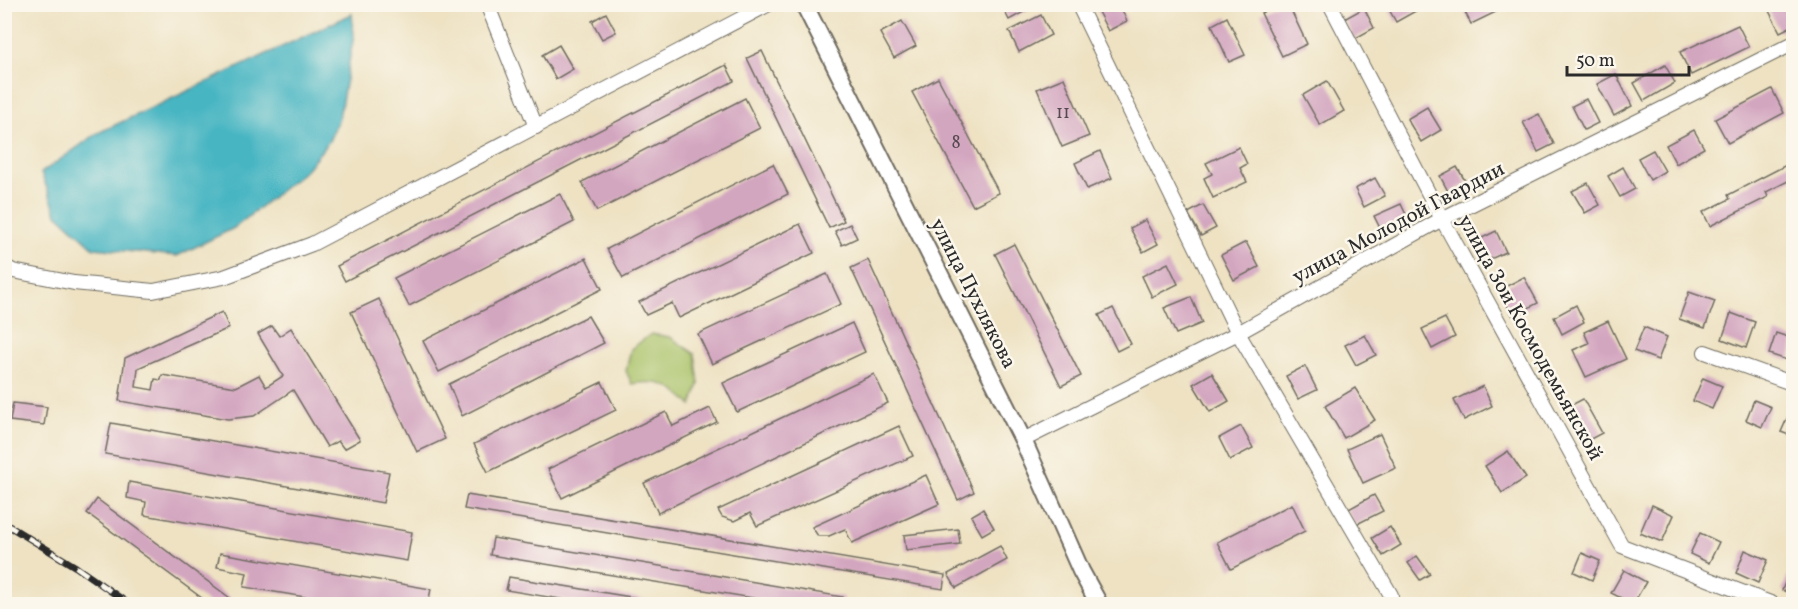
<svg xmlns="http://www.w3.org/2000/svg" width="1798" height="609" font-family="Vollkorn,serif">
	<rect width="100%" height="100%" fill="#fbf7ec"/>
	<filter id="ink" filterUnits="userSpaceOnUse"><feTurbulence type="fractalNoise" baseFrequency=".0167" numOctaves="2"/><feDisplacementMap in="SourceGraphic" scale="12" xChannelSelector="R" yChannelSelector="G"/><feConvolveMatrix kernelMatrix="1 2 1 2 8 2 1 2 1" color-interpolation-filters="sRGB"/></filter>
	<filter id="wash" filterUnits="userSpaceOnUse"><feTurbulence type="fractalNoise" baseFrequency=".008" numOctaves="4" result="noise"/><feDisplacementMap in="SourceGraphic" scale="24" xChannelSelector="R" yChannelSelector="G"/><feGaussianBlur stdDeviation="1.35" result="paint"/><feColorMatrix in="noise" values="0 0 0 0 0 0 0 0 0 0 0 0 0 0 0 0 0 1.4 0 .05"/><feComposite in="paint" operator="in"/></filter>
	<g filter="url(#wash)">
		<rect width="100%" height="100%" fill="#eee2c3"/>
		<path fill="#a9c268" stroke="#6a764a" stroke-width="1.5" d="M651,334L670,337L695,354L699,384L692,406C673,386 661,379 632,384L626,371L631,349Z"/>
		<polygon fill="#47b5c2" stroke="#397076" stroke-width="1.5" points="352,14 354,35 339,118 329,141 305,171 234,228 177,256 94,248 57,214 41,173 98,133"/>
		<g id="blocks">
			<g fill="#d3a6c0">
				<polygon points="1001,4 1038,4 1009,20"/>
				<polygon points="1094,4 1119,4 1127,21 1108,31"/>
				<polygon points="1279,4 1288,4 1307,44 1282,56 1261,13"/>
				<polygon points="1386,4 1419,4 1421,8 1396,22"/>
				<polygon points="1461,4 1495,4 1498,11 1471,24"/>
				<polygon points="1776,4 1794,4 1794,25 1780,32 1768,9"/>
				<polygon points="1364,8 1374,28 1354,39 1344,19"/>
				<polygon points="606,13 616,32 602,39 592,21"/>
				<polygon points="1041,15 1051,35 1019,52 1009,31"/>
				<polygon points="1227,17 1245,55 1229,62 1212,25"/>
				<polygon points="902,21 916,46 894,58 880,33"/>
				<polygon points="1738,25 1749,47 1691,75 1680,52"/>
				<polygon points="559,45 573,69 556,79 542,55"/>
				<polygon points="762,51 844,221 829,228 747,58"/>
				<polygon points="726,65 734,81 345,281 337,266"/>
				<polygon points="1665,65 1675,83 1644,101 1634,83"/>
				<polygon points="1616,74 1632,106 1614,116 1597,84"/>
				<polygon points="938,78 999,193 973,206 912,92"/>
				<polygon points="1064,78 1089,136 1062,147 1037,89"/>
				<polygon points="1327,81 1344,111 1320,125 1303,95"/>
				<polygon points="1772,89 1784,113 1728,143 1715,119"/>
				<polygon points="745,98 760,128 597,211 582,182"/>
				<polygon points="1586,99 1598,123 1584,130 1572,106"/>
				<polygon points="1427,107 1441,130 1421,142 1407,119"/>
				<polygon points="1539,114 1554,144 1538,152 1523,122"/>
				<polygon points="1694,130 1704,148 1676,164 1666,145"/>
				<polygon points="1239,147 1247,164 1240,168 1247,182 1213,198 1204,178 1212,174 1206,163"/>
				<polygon points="1653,150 1665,171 1650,180 1638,158"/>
				<polygon points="1100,151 1112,178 1087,189 1075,163"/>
				<polygon points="1790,163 1794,178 1766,192 1768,197 1710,226 1703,212 1730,199 1728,195"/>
				<polygon points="773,164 788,194 623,278 607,249"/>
				<polygon points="1457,167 1467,184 1449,193 1440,176"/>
				<polygon points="1623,167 1635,189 1620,197 1608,176"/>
				<polygon points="1375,178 1385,196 1364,207 1355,189"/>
				<polygon points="1588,183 1600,205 1585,213 1572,191"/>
				<polygon points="560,194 574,222 409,306 394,278"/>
				<polygon points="1401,204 1409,221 1383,234 1374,216"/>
				<polygon points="1203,205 1216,228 1201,236 1188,213"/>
				<polygon points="1145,220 1158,244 1143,252 1130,228"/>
				<polygon points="800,224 814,253 679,318 672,303 646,315 639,302"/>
				<polygon points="850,224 857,238 842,245 835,231"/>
				<polygon points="1496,231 1506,252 1484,262 1474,242"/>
				<polygon points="1246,242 1259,267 1234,280 1221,255"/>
				<polygon points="1014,244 1081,376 1061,386 995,254"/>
				<polygon points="586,258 602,289 439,372 423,341"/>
				<polygon points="868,260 974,492 958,500 851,268"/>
				<polygon points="1168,263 1178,284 1152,297 1142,276"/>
				<polygon points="827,274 841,304 712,364 698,334"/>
				<polygon points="1524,277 1538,303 1513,316 1499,290"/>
				<polygon points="1689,292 1715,301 1705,328 1679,319"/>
				<polygon points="1191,297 1202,323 1176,334 1164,308"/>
				<polygon points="379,299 445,439 417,452 351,312"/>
				<polygon points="1576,305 1584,322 1562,334 1554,317"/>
				<polygon points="1113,308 1131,344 1117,351 1099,315"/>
				<polygon points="222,312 229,328 138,368 136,387 153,390 155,379 161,380 162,375 236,387 259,375 266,387 283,376 258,334 272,326 279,336 291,328 360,440 344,449 338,441 327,447 293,390 254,416 228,419 119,401 125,358"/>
				<polygon points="1731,313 1755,322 1746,348 1722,339"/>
				<polygon points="588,316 604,343 462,416 449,384"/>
				<polygon points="1445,318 1455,337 1432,349 1422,329"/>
				<polygon points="1608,321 1626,359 1586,377 1573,350 1589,343 1584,332"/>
				<polygon points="852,323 865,352 737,412 723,383"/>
				<polygon points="1644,327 1667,337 1658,360 1634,351"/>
				<polygon points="1776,333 1794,339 1790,361 1769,354"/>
				<polygon points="1365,335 1376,355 1356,365 1345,345"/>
				<polygon points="1305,366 1317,390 1298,399 1286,376"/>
				<polygon points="1212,373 1229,401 1210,412 1193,384"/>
				<polygon points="874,374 888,403 658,513 644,483"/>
				<polygon points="1703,378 1722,386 1712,409 1693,401"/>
				<polygon points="602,382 616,410 488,472 474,444"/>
				<polygon points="1483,386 1492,406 1464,420 1454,400"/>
				<polygon points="1355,388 1375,420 1344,438 1325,406"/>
				<polygon points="1583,399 1602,433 1583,443 1564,409"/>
				<polygon points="1754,400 1771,407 1762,427 1746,420"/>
				<polygon points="13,403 47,407 44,425 10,421"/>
				<polygon points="710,408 717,422 562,498 548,469 666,412 673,426"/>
				<polygon points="1789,414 1794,416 1794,437 1781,432"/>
				<polygon points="111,423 389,472 383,503 105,454"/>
				<polygon points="899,426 913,456 757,526 750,513 734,521 722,517 718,510"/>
				<polygon points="1241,426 1253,448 1230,460 1219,438"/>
				<polygon points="1380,434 1396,468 1363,483 1347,449"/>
				<polygon points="1508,451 1526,478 1502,493 1485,466"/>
				<polygon points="926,475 939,504 852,543 845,529 829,536 818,536 812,527"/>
				<polygon points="129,482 412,532 407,561 144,515 146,502 127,498"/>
				<polygon points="467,495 945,575 943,589 464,509"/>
				<polygon points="1374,495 1383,511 1355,525 1347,510"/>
				<polygon points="97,499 238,604 210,604 87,513"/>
				<polygon points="1292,504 1305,531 1231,569 1217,542"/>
				<polygon points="1652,505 1674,515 1662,542 1640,533"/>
				<polygon points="983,509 994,528 982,535 971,516"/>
				<polygon points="1390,527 1401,545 1383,556 1372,538"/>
				<polygon points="958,529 960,544 906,550 904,535"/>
				<polygon points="1700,533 1719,542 1709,563 1690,554"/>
				<polygon points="493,538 843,597 842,604 789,604 490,555"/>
				<polygon points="1000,546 1007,560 956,588 948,574"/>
				<polygon points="1745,550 1768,560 1758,583 1736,573"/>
				<polygon points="220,553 431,589 428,604 348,604 244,587 247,573 217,567"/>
				<polygon points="1582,553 1600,561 1592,580 1574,572"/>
				<polygon points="1417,556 1430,574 1420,580 1408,563"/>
				<polygon points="1791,568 1794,570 1794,595 1782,590"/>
				<polygon points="1624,570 1646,582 1633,604 1611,593"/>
				<polygon points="509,577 667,603 667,604 590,604 506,590"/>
			</g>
		</g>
	</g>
	<g filter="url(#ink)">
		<use href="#blocks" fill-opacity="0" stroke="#6f6b60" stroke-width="1.5"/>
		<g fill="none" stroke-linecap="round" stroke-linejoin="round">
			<g stroke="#6f6b60" stroke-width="16">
				<g id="minor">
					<polyline points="487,4 536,127"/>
					<polyline points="1078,4 1238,333 1391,595"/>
					<polyline points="1330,4 1442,219 1622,546 1773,604"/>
					<polyline points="4,266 13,271 74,283 153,291 224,277 312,244 769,4"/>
					<polyline points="1705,352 1794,384"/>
					<polyline points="1023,440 1238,333 1442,219 1794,43"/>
				</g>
			</g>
			<g stroke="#6f6b60" stroke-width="20">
				<polyline id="tertiary" points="804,4 1023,440 1081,571 1099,604"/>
			</g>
			<use href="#minor" stroke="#fff" stroke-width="14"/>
			<use href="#tertiary" stroke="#fff" stroke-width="16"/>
			<g stroke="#2b2b2b" stroke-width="7">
				<polyline id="rail" points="4,523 76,567 129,604"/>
			</g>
			<use href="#rail" stroke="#fbf7ec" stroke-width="4.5" stroke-dasharray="14" stroke-linecap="butt"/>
		</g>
	</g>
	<g text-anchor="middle" stroke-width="5" stroke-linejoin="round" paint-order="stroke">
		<g font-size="18" fill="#554a50">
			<text x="1063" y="118">11</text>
			<text x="956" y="148">8</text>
		</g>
		<g font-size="21" fill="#2b2b2b" stroke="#fbf7ec">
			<text transform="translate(1398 222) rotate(-28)" y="7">улица Молодой Гвардии</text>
			<text transform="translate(974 293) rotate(63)" y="7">улица Пухлякова</text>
			<text transform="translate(1531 337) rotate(61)" y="7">улица Зои Космодемьянской</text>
		</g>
	</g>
	<rect width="1798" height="609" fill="none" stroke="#fbf7ec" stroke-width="24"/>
	<path d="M1567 66v9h122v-9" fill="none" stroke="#2b2b2b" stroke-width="3"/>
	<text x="1576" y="66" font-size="18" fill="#2b2b2b" stroke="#fbf7ec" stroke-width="4.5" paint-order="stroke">50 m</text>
</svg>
